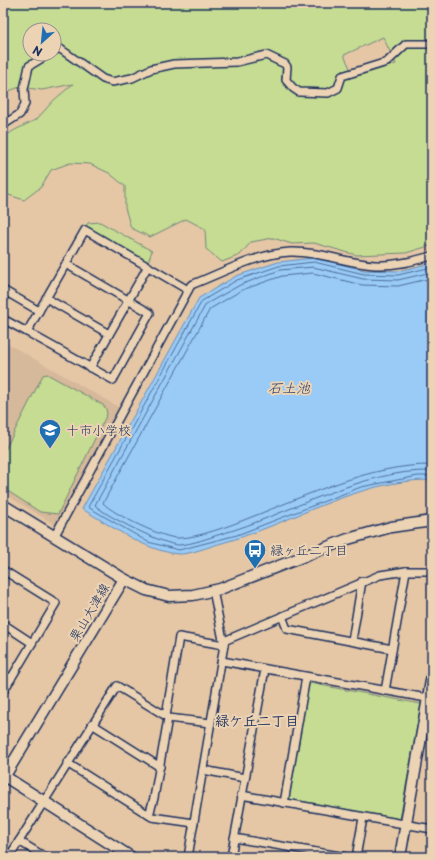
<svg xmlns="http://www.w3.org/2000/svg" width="435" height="860" font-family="'Playpen Sans','Klee One',sans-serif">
	<rect width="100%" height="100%" fill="#e5c7a6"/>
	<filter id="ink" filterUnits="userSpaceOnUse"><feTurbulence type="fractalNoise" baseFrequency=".025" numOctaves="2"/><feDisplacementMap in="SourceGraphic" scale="8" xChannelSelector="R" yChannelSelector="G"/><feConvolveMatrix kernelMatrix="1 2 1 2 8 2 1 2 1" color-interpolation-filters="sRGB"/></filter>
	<g filter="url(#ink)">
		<polygon fill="#d6b89a" points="3,341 120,408 57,526 3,493"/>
		<g fill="#c5dc92" stroke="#708678" fill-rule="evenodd">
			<path d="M3,3H432V245L406,253L356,255L314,243L292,244L273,238L251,242L240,255L222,262L206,249L205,229L186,219L150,237L131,228L125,208V186L109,173L90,164L70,163L51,170L41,187L24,200L3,193V138L13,131L37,119L54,100L73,84L42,90L20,87L3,93ZM30,30H54V54H30ZM383,37L396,64L354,77L344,55Z"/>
			<polygon points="100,222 152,251 148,262 86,226 88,223"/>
			<polygon points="47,374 103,405 106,409 107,414 58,514 40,512 3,488 3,454 43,375"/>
			<polygon points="309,683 421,704 400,819 289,799"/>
		</g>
		<path fill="#99cbf6" stroke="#678db9" d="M314,258L364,270L398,271L432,263V480C358,479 291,524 222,543C210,546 189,555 178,554C143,550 112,526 82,509L199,298L236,276L278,262Z"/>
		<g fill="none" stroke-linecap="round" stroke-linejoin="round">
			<g stroke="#4d6d9b" stroke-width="1">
				<polyline points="432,267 398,275 364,274 314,262 279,266 237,280 202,301 88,507 148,542 179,550 237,535 361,487 418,476 432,476"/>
				<path d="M432,272L398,280L363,279L313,267L280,270L240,285L206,304L95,505C105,516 164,545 179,545C193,544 208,538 221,534C288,515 361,469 432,471"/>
				<path d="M432,278L398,286L362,285L313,273L282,276L242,290L210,309L103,503C113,514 164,539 179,538C197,538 232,525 249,518C306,496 370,464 432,465"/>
			</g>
			<g stroke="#1b2f5e" stroke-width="10">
				<g id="street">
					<polyline points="54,51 59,48 103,79 112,82 132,78 151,69 174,64 237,62 266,55 285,64 287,67 286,80 293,88 299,92 328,93 338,88 342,76 387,62 406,44 432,44"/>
					<polyline points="3,125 20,114 25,104 24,89 29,66 49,54"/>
					<polyline points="66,264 150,313 113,380 27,332 85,230 188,290"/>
					<polyline points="3,290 39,311"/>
					<polyline points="46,298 109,334"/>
					<polyline points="3,319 27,332"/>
					<polyline points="90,368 148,266"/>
					<path d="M54,537L191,285C222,273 256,254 290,252C319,251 346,263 375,265C394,266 413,261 432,256"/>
					<polyline points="3,570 56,603 3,692"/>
					<polyline points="282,616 287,629 392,649"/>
					<polyline points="3,624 32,643"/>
					<polyline points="224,641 380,575 406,571 432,571"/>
					<polyline points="352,641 362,581"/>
					<polyline points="222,661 432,699"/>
					<polyline points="3,674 11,679"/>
					<polyline points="385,691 406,571"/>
					<polyline points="168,718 211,723"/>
					<polyline points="92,724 160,767"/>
					<polyline points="67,763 152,817 194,823"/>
					<polyline points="203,770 245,778"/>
					<polyline points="241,795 432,829"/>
					<polyline points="284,803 306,677"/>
					<polyline points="149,815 154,798 168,718 166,716"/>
					<polyline points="234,838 346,857"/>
					<polyline points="19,841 45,857"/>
					<polyline points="9,857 117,686 166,716 179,637 224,645"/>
					<polyline points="188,857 224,645 213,590"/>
					<polyline points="231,857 265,669"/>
					<polyline points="356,857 363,818"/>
				</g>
			</g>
			<g stroke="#1b2f5e" stroke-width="13">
				<g id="secondary">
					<polyline points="3,505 124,579 146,590 169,596 193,595 220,589 348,539 391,527 432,521"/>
					<polyline points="4,776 131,857"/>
					<polyline points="3,779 124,579"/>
					<polyline points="400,857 432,675"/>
				</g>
			</g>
			<use href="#street" stroke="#ecd3b4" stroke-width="7"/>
			<use href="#secondary" stroke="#ecd3b4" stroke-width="10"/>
		</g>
	</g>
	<defs>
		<g id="school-pin" transform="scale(1.15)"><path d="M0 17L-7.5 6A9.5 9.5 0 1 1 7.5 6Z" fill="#1f6fb2" stroke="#ecd3b4"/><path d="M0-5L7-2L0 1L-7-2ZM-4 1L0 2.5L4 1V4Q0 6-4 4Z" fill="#fff"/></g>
		<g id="bus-pin" transform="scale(1.15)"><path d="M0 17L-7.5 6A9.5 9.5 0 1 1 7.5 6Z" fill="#1f6fb2" stroke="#ecd3b4"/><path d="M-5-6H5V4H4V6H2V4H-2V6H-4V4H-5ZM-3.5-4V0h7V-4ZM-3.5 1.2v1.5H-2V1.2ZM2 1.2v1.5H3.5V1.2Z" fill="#fff"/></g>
	</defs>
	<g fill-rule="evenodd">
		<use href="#school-pin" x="50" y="430"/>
		<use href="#bus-pin" x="255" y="550"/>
	</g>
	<g text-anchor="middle" stroke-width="4" stroke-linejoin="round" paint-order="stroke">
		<g font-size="13" fill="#1b2f5e" stroke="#ecd3b4" text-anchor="start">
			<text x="66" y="435">十市小学校</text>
			<text x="270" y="555">緑ヶ丘二丁目</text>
		</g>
		<g font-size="13" fill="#1b2f5e" stroke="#ecd3b4">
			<text transform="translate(89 612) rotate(-59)" y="5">栗山大津線</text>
		</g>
		<g font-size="14" font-style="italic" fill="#283f6d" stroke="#ecd3b4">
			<text x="289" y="393">石土池</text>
		</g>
		<g font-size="14" font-weight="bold" fill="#1b2f5e" stroke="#ecd3b4">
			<text x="257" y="726">緑ケ丘二丁目</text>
		</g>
	</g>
	<rect width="435" height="860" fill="none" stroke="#ecd3b4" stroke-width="16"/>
	<rect x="8" y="8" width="419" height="844" fill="none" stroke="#1b2f5e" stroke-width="1.5" filter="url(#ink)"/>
	<g transform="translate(42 42) rotate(207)"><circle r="19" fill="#ecd3b4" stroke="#989192"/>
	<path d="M0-3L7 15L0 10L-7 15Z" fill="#1f6fb2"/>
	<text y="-6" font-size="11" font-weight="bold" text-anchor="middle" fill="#1b2f5e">N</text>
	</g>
</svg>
